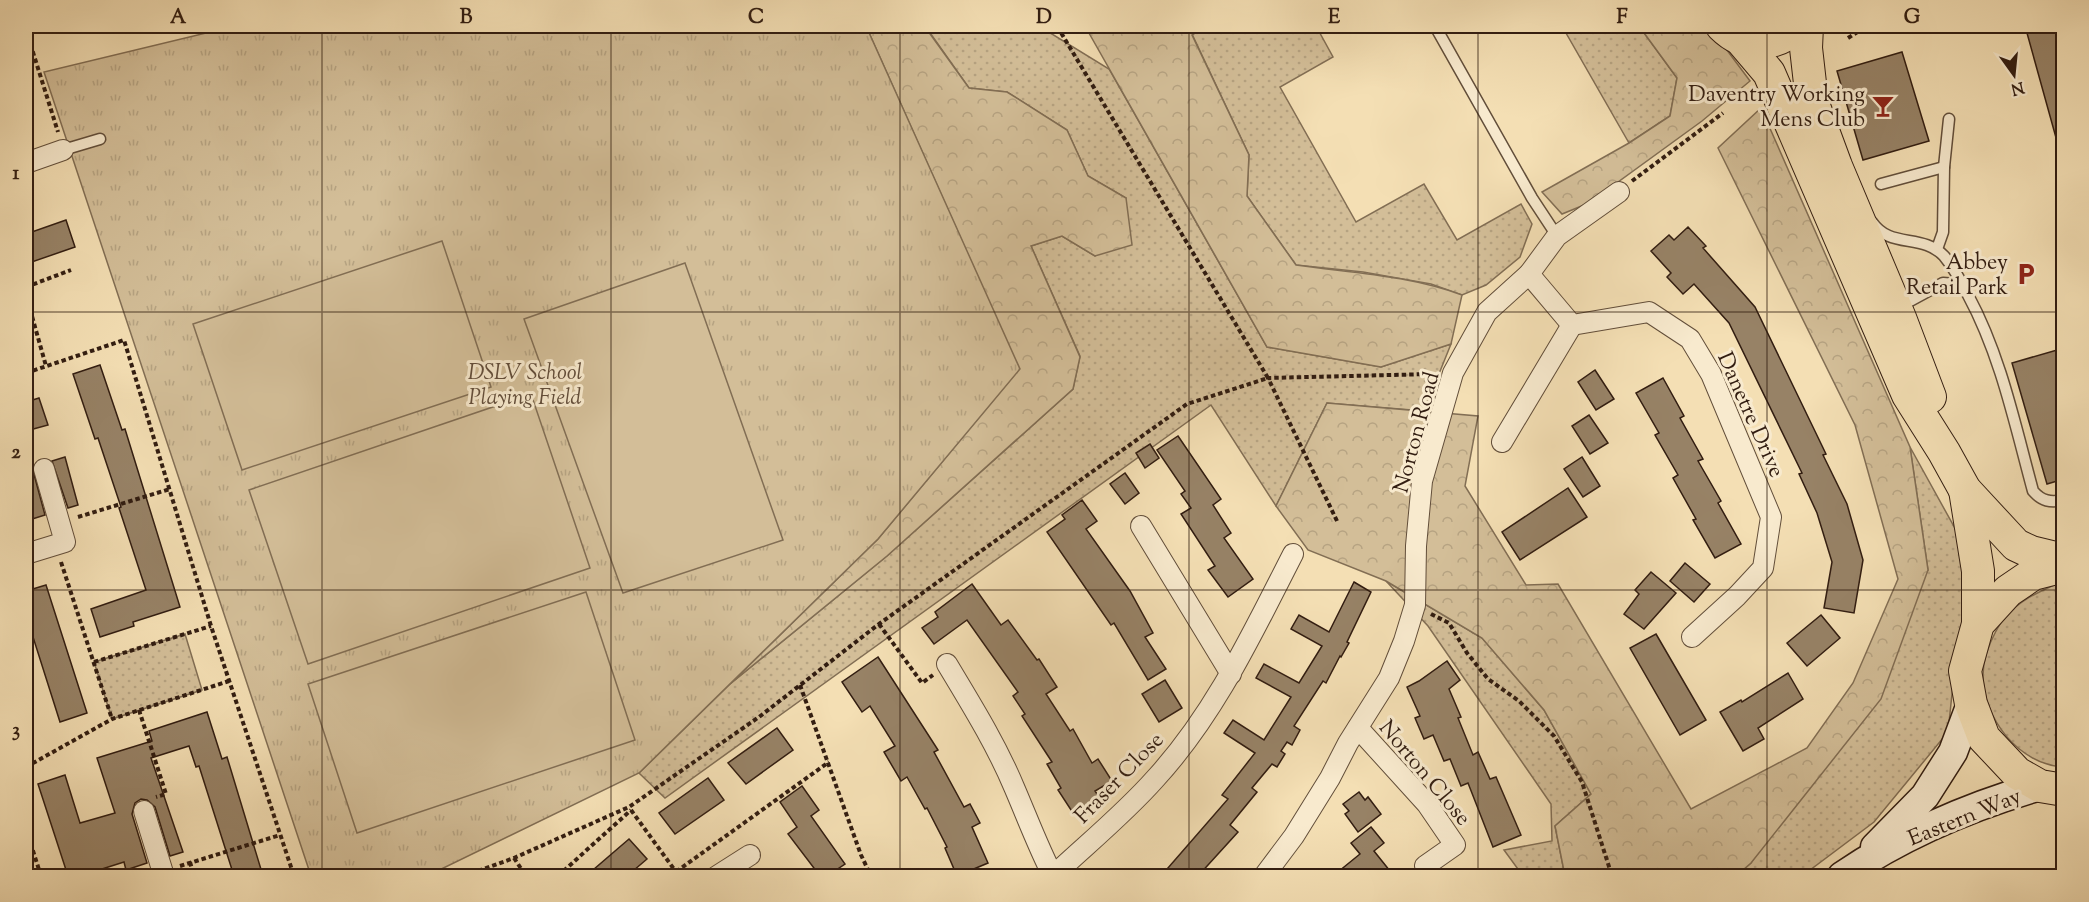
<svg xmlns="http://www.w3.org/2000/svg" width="2089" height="902" font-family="'Sorts Mill Goudy',serif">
	<defs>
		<pattern id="grass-dots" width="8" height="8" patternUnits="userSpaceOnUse" patternTransform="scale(1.5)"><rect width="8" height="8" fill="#d3be98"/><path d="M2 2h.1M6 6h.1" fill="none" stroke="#b6a382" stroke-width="1.8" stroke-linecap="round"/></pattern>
		<pattern id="forest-crowns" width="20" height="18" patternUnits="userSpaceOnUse" patternTransform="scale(1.5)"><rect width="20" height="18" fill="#d3be98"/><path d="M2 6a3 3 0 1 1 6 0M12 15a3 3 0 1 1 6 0" fill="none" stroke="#b6a382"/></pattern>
		<pattern id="park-tufts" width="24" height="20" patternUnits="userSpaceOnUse" patternTransform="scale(1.5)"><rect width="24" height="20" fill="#d3be98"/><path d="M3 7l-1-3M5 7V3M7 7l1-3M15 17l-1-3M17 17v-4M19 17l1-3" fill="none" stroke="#b6a382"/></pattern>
	</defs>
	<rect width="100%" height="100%" fill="#f4dfb4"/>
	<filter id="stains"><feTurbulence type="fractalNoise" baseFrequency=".00333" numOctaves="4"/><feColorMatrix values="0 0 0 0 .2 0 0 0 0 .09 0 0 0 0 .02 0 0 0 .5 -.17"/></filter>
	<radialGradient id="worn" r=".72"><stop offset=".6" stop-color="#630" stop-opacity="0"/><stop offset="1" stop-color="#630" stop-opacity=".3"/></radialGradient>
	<g fill="url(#grass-dots)" stroke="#826e54" stroke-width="1.5">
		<polygon points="929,26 1002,26 1010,28 1018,26 1039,26 1109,69 1267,347 1381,367 1451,344 1424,411 1327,403 1276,506 1211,405 665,798 639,773 730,684 887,556 1073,389 1080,356 1031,246 1062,236 1095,256 1126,198 1088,176 1067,130 1007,92 969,88 928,30"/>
		<polygon points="1206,26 1316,26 1333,57 1280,87 1356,222 1424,184 1457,240 1521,204 1532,224 1520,257 1486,285 1462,295 1431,284 1363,272 1296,265 1247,196 1249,155 1192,34"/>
		<polygon points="1562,26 1639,26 1677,78 1670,116 1629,143"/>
		<polygon points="1910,447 1962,541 1963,620 1954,675 1948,732 1874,822 1802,876 1736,876 1751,863 1928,570"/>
		<polygon points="1386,581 1482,638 1544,710 1591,794 1555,826 1565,876 1523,876 1504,850 1552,841 1551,804 1428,626"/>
		<path d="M2056,584H2063V767C2019,764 1983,719 1983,675C1983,660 1989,644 1996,631C1999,626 2002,620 2006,616C2020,600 2037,593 2056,584Z"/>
		<polygon points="185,634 202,690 112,719 94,662"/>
	</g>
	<g fill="url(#forest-crowns)" stroke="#826e54" stroke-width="1.5">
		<polygon points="866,26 929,26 928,31 969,88 1007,92 1067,130 1088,176 1126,198 1132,245 1095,256 1062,236 1031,246 1080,357 1073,389 887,556 730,684 878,539 1019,369"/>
		<path d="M1085,26H1206L1192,35L1249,155L1247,196L1296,265C1352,273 1408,275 1462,295L1451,344L1381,367L1267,347Z"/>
		<polygon points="1639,26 1709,26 1750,81 1702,121 1589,203 1562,214 1542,192 1629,143 1670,116 1677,78"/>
		<polygon points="1761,108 1910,447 1928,570 1881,699 1751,863 1736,876 1565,876 1555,826 1591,794 1544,710 1482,638 1386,581 1308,550 1276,506 1327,403 1478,416 1465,486 1526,585 1558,584 1691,809 1807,748 1853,683 1898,579 1855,425 1718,148"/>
	</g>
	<polygon fill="url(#park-tufts)" stroke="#826e54" stroke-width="1.5" points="235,26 866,26 1020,369 878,539 639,773 427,876 311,876 44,72"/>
	<g fill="#d3be98" stroke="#826e54" stroke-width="1.5">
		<polygon points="442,241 491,387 242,470 193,324"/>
		<polygon points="685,263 783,540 623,593 524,319"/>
		<polygon points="531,394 590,568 308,664 249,490"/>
		<polygon points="586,592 635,740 357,833 308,684"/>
	</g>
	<g fill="#978266" stroke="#321d11" stroke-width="1.5">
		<polygon points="2054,26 2064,26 2064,144 2058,145 2027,33"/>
		<polygon points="1902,52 1929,141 1863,160 1837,71"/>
		<polygon points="66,220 75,247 26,264 26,234"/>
		<polygon points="1688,227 1706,246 1703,248 1755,307 1826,454 1823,455 1847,504 1863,560 1854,613 1824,608 1832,562 1817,513 1799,474 1802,473 1729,323 1694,284 1683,294 1667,277 1671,273 1651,251 1669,235 1674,240"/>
		<polygon points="2064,348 2064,479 2047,484 2012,363"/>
		<polygon points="100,365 122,430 125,429 180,607 133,622 134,626 100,637 91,609 146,590 119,508 121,507 98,438 95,439 73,374"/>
		<polygon points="1595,370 1614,399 1596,410 1578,382"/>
		<polygon points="1663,378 1684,416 1680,418 1703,459 1698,461 1721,501 1718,503 1741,544 1715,558 1693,520 1696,519 1673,478 1678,475 1655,435 1659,433 1636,393"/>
		<polygon points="39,398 48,425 26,431 26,402"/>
		<polygon points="1589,415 1608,443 1590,454 1572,426"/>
		<polygon points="1178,436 1221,499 1213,505 1231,533 1224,538 1253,579 1228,597 1208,570 1215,566 1181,514 1191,508 1181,494 1185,491 1157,450"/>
		<polygon points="1150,444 1159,458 1145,468 1136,453"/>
		<polygon points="65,457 78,505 68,508 52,461"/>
		<polygon points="1582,457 1600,486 1583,497 1564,469"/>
		<polygon points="32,467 45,515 26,521 26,470"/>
		<polygon points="1125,473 1139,493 1125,504 1110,484"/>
		<polygon points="1568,488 1587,517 1520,560 1502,532"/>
		<polygon points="1082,500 1097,521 1086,529 1130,591 1153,633 1145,637 1166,669 1148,680 1114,623 1111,625 1047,532 1065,519 1062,515"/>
		<polygon points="1685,563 1710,584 1694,602 1670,581"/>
		<polygon points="1651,572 1676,593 1644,629 1624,614 1639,594 1635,590"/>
		<polygon points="1354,582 1371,592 1347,642 1349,643 1341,657 1340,656 1326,683 1323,681 1294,726 1300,730 1292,745 1287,742 1281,751 1285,754 1277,767 1272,764 1252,788 1257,792 1230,825 1238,832 1198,876 1161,876 1228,799 1222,795 1255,753 1224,733 1233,720 1264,740 1291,697 1256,678 1264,664 1299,683 1322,646 1291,629 1299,615 1329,632"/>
		<polygon points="972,584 1001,625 1008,620 1037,660 1039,659 1057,687 1046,694 1070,731 1073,729 1092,763 1098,759 1112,781 1095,791 1099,797 1073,813 1058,790 1061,788 1047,764 1052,762 1022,716 1025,714 1013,696 1018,692 967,620 934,644 922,628 938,617 935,612"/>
		<polygon points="46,585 87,713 60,722 26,615 26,591"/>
		<polygon points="1821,615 1840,638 1807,666 1787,643"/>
		<polygon points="1656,634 1706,720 1680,735 1630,648"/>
		<polygon points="878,657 938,750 934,752 964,807 970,804 980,823 972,827 988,863 957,876 945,848 947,847 927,808 925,809 907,777 901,781 884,752 895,746 870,706 862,712 842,682"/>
		<polygon points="1447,661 1460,680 1449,689 1461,717 1458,718 1473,755 1478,752 1490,779 1496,777 1521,835 1493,847 1468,783 1461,786 1450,759 1444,761 1433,735 1424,739 1415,718 1420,716 1407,687 1419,681"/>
		<polygon points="1788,673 1803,699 1758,728 1764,739 1743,751 1720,712 1741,700 1742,702"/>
		<polygon points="1165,680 1182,708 1159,722 1142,694"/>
		<polygon points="207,712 222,759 227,757 263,876 234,876 199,766 196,767 189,746 151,758 183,852 170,856 155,807 147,800 141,799 135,803 132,814 147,863 126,870 124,862 80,876 68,876 38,784 65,775 80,823 115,813 97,758 152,741 149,731"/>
		<polygon points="777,728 793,750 746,784 728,763"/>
		<polygon points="708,778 724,800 675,834 659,813"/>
		<polygon points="802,786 819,810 811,816 845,864 827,876 820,876 788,834 797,827 780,802"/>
		<polygon points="1359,792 1365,800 1368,797 1381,814 1358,832 1345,814 1349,811 1343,804"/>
		<polygon points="1371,827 1384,843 1374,851 1394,876 1333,876 1360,854 1351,843"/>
		<polygon points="629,839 647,859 627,876 586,876"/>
	</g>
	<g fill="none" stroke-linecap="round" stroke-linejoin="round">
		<g stroke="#624e3a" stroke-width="13">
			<g id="service">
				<polyline points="1435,26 1532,198 1557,236"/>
				<polyline points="63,150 100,139"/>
				<polyline points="1881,184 1944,167"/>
				<path d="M1872,222C1890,249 1922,233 1944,256C1954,268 1961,281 1968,295C2001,356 2015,425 2033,491C2042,501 2050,503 2064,500"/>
				<polyline points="1937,249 1943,232 1944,167 1949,119"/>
				<polyline points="1903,312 1908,302 1943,283 1956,284 1965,291"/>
			</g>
		</g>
		<g stroke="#624e3a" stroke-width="22">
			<g id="minor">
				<polyline points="26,163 63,150"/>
				<polyline points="1529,274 1572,325 1649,312 1690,339 1711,374 1771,517 1763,568 1737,596 1692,637"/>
				<polyline points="1502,442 1572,325"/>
				<polyline points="1141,526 1231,674"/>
				<polyline points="26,554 65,542 44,469"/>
				<path d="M947,664C971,704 996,744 1014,787C1027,817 1038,847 1053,876"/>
				<polyline points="1358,728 1427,804 1455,845 1425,866"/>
				<polyline points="144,811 164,876"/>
				<polyline points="717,876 750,855"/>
				<path d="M1053,876C1087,844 1124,814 1155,779C1215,714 1253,632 1293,554"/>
				<polyline points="1264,876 1294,836 1330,778 1348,743 1389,678 1404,641 1415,605 1416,546 1422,481 1453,373 1487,312 1529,274 1557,236 1619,192"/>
			</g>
		</g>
		<g stroke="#321d11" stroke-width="31">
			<g id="secondary">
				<polyline points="1875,847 1925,796 1953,752 1971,704"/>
				<path d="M1842,876C1901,836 1971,806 2040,786"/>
			</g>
		</g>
		<g stroke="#321d11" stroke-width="34">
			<g id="primary">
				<path d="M1722,26C1745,49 1775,47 1798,26"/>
				<polyline points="1807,26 1806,48 1812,101 1836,166 1900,318 1930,397"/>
				<polyline points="1741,40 1769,73 1908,395 1944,452 1965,490 2016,545 2031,552 2064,560"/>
				<polyline points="1965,490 1978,571 1978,624"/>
				<polyline points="2064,566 2033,574 2008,591 1978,624 1965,671 1971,704 1984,738 2017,773 2040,786 2064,790"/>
			</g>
		</g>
		<g stroke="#321d11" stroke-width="4" stroke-dasharray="4.5 3" stroke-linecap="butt">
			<polyline points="26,30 58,132"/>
			<polyline points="1848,38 1867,26"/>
			<polyline points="1632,181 1723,113"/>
			<polyline points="26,287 71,270"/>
			<polyline points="26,295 46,366"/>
			<polyline points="26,373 124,340 211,626 294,876"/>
			<polyline points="78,517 170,489"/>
			<polyline points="1337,521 1268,378 1432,374"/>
			<polyline points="61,562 112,719"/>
			<polyline points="1431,614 1449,623 1467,653 1488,679 1519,701 1554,736 1582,782 1612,876"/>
			<polyline points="879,624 922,683 933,675"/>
			<polyline points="94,662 211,626"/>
			<polyline points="800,685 861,855 871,876"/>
			<polyline points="139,710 166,794 156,797"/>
			<polyline points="26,767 112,719 229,681"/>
			<polyline points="631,810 679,876"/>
			<polyline points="26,829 41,876"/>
			<polyline points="514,858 526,876"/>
			<polyline points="190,862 194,876"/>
			<polyline points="180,866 280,835"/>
			<polyline points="464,876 514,858 629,807 759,717 879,624 1187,404 1268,378 1057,26"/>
			<polyline points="558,876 631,810"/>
			<polyline points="670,876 829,762"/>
		</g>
		<use href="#service" stroke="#f8eace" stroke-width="10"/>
		<use href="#minor" stroke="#f8eace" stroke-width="20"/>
		<use href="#secondary" stroke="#f8eace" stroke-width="28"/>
		<use href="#primary" stroke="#f4dfb4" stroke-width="32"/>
	</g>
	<path fill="none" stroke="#321d11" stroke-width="1.5" stroke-opacity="0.55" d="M322,26V876M611,26V876M900,26V876M1189,26V876M1478,26V876M1767,26V876M26,312H2064M26,590H2064"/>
	<defs>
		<g id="bar-bare" transform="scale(1.8)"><path d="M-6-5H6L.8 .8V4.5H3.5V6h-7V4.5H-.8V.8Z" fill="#8f2418" stroke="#f8eace" stroke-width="2.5" paint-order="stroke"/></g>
		<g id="parking-bare" transform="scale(1.8)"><path d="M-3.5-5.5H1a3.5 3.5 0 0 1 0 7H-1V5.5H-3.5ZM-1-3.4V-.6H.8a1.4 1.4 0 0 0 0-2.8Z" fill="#8f2418" stroke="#f8eace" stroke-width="2.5" paint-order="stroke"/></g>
	</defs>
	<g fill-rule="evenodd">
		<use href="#bar-bare" x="1883" y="106"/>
		<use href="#parking-bare" x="2026" y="274"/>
	</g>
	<g text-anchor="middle" stroke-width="6" stroke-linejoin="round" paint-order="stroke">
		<g font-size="22" fill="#321d11" stroke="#f8eace" text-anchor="end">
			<text x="1865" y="101">Daventry Working<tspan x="1865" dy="25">Mens Club</tspan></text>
			<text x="2008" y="269">Abbey<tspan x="2008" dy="25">Retail Park</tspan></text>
		</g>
		<g font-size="22" font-style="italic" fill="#624d3a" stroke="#f8eace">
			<text x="525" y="379">DSLV School<tspan x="525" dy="25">Playing Field</tspan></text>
		</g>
		<g font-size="22" fill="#321d11" stroke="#f8eace">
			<text transform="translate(1752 414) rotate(66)" y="8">Danetre Drive</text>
			<text transform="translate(1415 432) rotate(-75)" y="8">Norton Road</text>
			<text transform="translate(1426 772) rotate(50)" y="8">Norton Close</text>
			<text transform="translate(1118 777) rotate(-46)" y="8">Fraser Close</text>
			<text transform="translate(1964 816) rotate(-22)" y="8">Eastern Way</text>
		</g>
	</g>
	<rect width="2089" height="902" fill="none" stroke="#f4dfb4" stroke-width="66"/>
	<g transform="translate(2014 75) rotate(165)" stroke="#f8eace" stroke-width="4.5" paint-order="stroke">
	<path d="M0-4.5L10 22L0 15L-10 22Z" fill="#321d11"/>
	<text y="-9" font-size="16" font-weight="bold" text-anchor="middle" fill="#321d11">N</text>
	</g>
	<rect x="33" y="33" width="2023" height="836" fill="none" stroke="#321d11" stroke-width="2"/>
	<g font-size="20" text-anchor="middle" font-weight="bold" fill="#321d11">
		<text x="178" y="23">A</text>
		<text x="466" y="23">B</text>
		<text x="756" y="23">C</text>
		<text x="1044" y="23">D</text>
		<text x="1334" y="23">E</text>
		<text x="1622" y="23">F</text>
		<text x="1912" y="23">G</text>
		<text x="16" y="179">1</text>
		<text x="16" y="458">2</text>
		<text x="16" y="736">3</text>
	</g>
	<rect width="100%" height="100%" filter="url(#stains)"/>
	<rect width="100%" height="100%" fill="url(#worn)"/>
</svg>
